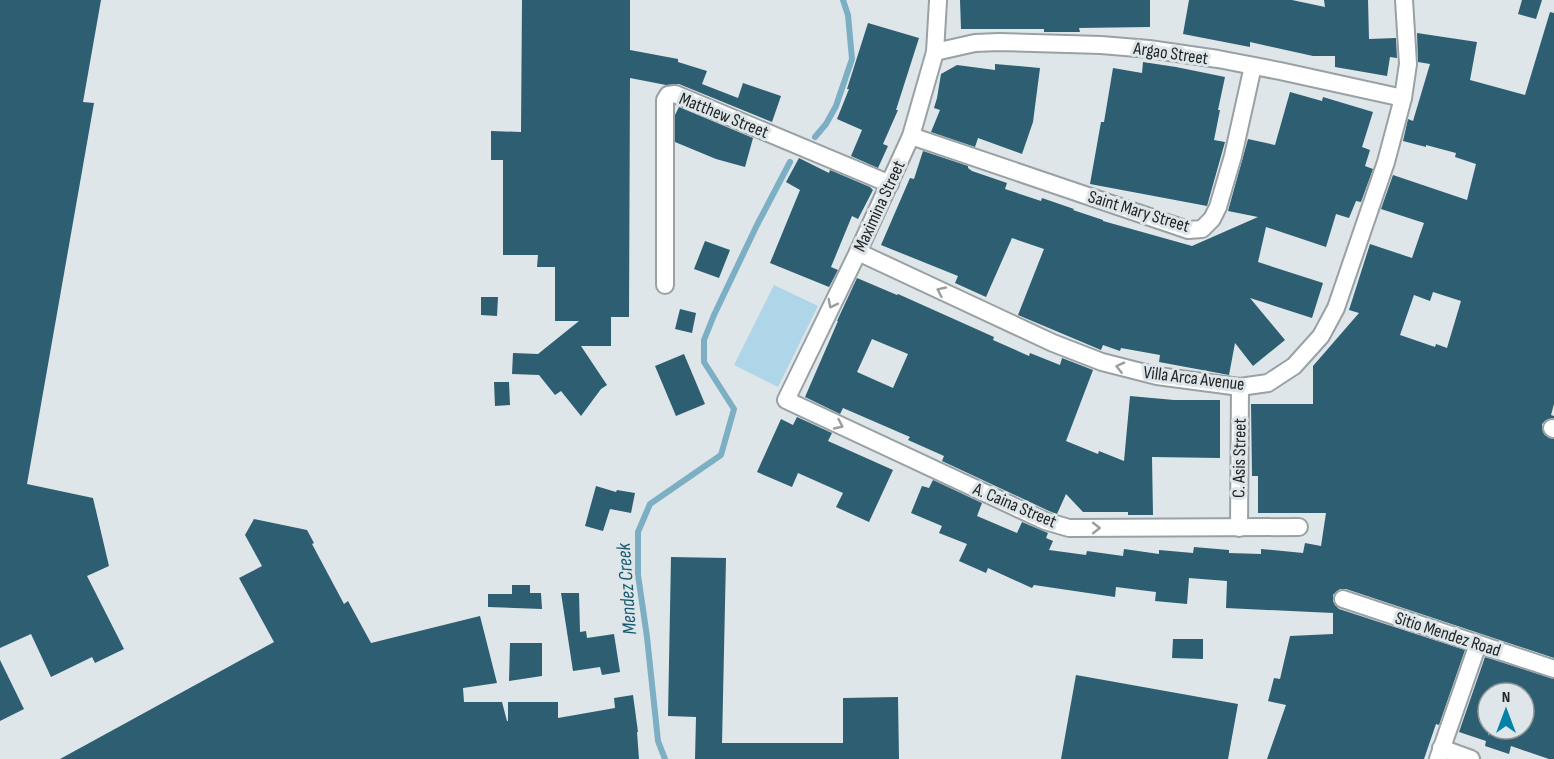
<svg xmlns="http://www.w3.org/2000/svg" width="1554" height="759" font-family="'Sofia Sans Condensed',sans-serif">
	<rect width="100%" height="100%" fill="#dee6e9"/>
	<polygon fill="#aed6e8" points="774,285 818,306 778,387 734,365"/>
	<g fill="none" stroke-linecap="round" stroke-linejoin="round">
		<g stroke="#7caec4" stroke-width="6">
			<polyline points="815,137 826,124 836,106 852,59 848,15 843,0"/>
			<polyline points="665,759 658,741 647,637 638,575 638,532 650,504 721,455 734,409 704,362 704,340 714,315 757,225 790,162"/>
		</g>
	</g>
	<g fill="#2d5e71" fill-rule="evenodd">
		<polygon points="0,0 101,0 83,102 94,103 27,484 93,498 109,566 87,576 124,649 95,663 92,657 51,677 31,634 0,648"/>
		<polygon points="522,0 630,0 630,50 678,59 678,62 707,71 702,84 738,98 743,83 781,96 772,122 679,84 666,85 630,78 629,317 611,317 611,346 581,346 607,385 601,389 581,416 561,391 555,395 539,375 512,374 513,353 538,354 579,321 555,321 555,267 537,267 538,255 503,255 503,160 491,160 491,131 521,132"/>
		<polygon points="960,0 1150,0 1150,27 1079,28 1080,32 1044,32 1044,29 961,29"/>
		<polygon points="1189,0 1292,0 1325,7 1324,0 1368,0 1369,39 1396,38 1397,58 1390,57 1387,76 1335,67 1335,56 1313,56 1250,42 1250,47 1183,34"/>
		<polygon points="1522,0 1542,0 1536,19 1518,14"/>
		<path d="M1550,12L1554,13V404L1551,415L1554,416V418L1546,420L1542,424V428L1544,434L1549,438L1554,439V658L1346,589H1340L1337,591L1333,595V601L1335,605L1339,609L1465,650L1439,725L1436,724L1424,759H1267L1286,705L1268,701L1274,678L1280,679L1290,636L1333,634V613L1226,608L1227,581L1189,578L1187,604L1155,601L1156,592L1116,587L1115,597L1034,585L1032,588L988,568L986,573L959,561L967,544L939,533L942,526L911,513L922,486L929,488L933,480L982,503L977,516L1017,533L1022,522L1048,533L1046,538L1053,541L1049,550L1086,555L1087,551L1123,556L1124,549L1159,554V550L1193,553L1194,547L1229,550V553L1261,554V549L1303,553L1305,543L1321,546L1326,513H1258V476H1252L1251,404H1313V366L1359,313L1349,310L1370,244L1412,258L1424,223L1381,209L1393,175L1467,200L1476,164L1455,157L1456,153L1426,145V147L1403,141L1408,119L1413,121L1430,64L1418,62L1417,33L1477,42L1470,80L1525,95ZM1433,292L1461,301L1447,348L1436,344L1435,347L1400,335L1414,295L1430,301Z"/>
		<polygon points="868,23 919,38 896,110 898,110 883,144 888,146 878,168 851,156 862,130 837,119 849,89 847,89"/>
		<polygon points="1143,62 1176,67 1225,77 1218,110 1220,110 1214,140 1225,142 1207,206 1090,184 1101,122 1104,122 1113,68 1142,73"/>
		<polygon points="995,64 1040,68 1033,122 1022,154 978,138 975,147 931,132 940,110 934,108 937,98 941,74 957,65 995,70"/>
		<polygon points="1290,92 1322,101 1323,97 1373,112 1362,147 1370,150 1365,166 1373,169 1361,202 1356,201 1349,218 1336,214 1326,247 1266,227 1258,262 1323,283 1312,318 1250,298 1285,340 1253,366 1235,343 1229,375 1159,362 1160,355 1121,348 1120,351 1103,345 1101,350 1018,315 1044,249 1012,238 986,297 955,283 958,276 881,245 910,178 914,179 923,151 968,166 968,168 972,171 1007,183 1005,189 1041,201 1042,198 1074,209 1073,210 1103,220 1103,221 1192,246 1258,217 1228,211 1248,139 1275,145"/>
		<polygon points="679,107 753,138 745,167 716,159 675,142 675,115"/>
		<polygon points="799,158 829,173 830,170 870,187 873,190 858,219 852,216 831,267 838,270 829,287 770,263 800,190 786,182"/>
		<polygon points="705,241 730,250 719,278 694,269"/>
		<path d="M857,278L897,295L898,294L994,337L993,340L1029,356L1030,353L1060,365L1062,358L1093,370L1066,441L1098,454L1099,451L1124,461L1130,396L1174,400H1220V458L1152,457L1153,515H1128V512H1083L1066,494L1057,514L1049,511L942,461L944,456L908,440L910,437L843,408L840,414L805,397L838,321H837ZM872,339L908,354L893,388L857,372Z"/>
		<polygon points="481,297 498,297 497,316 481,315"/>
		<polygon points="680,309 696,313 692,333 675,329"/>
		<polygon points="684,354 705,404 676,416 655,366"/>
		<polygon points="494,382 509,382 510,405 495,406"/>
		<polygon points="797,417 832,433 828,441 893,470 869,522 836,507 843,493 798,473 792,487 757,472 781,419 793,425"/>
		<polygon points="596,486 616,492 617,490 635,493 631,513 610,509 603,531 585,526"/>
		<polygon points="254,519 307,530 314,543 312,544 344,604 348,601 371,643 480,616 497,683 463,688 464,702 502,702 507,721 508,721 508,702 558,702 558,718 615,708 614,698 633,695 638,732 637,732 639,759 60,759 274,642 239,578 262,566 245,535"/>
		<polygon points="671,557 726,558 722,743 843,743 843,698 898,697 899,759 695,759 696,717 668,716"/>
		<polygon points="512,585 530,585 530,593 541,593 542,609 488,607 488,594 512,594"/>
		<polygon points="561,593 579,593 580,632 586,631 587,638 614,634 620,672 602,675 600,667 573,671"/>
		<polygon points="1173,639 1203,639 1203,659 1172,658"/>
		<polygon points="510,643 542,643 542,676 509,681"/>
		<path d="M1485,657L1554,679V759H1549L1511,746L1509,754L1485,746L1486,741L1459,732ZM1488,693H1524V729H1490L1488,736Z"/>
		<polygon points="0,660 24,709 0,721"/>
		<polygon points="1076,675 1238,704 1228,759 1061,759"/>
	</g>
	<g fill="none" stroke-linecap="round" stroke-linejoin="round">
		<g stroke="#99a1a4" stroke-width="20">
			<g id="minor">
				<polyline points="938,1 935,52 911,136 858,252 786,400 1045,521 1069,528 1299,527"/>
				<polyline points="935,52 975,43 999,42 1101,45 1149,49 1218,59 1280,71 1403,98"/>
				<polyline points="911,136 1188,230 1202,229 1212,219 1218,207 1233,156 1253,66"/>
				<polyline points="858,252 1053,343 1102,362 1157,376 1240,387 1268,383 1294,366 1321,336 1336,308 1386,162 1403,98 1408,64 1404,0"/>
				<polyline points="665,285 665,100 668,95 675,94 890,184"/>
				<polyline points="1552,428 1554,429"/>
				<polyline points="1239,528 1240,387"/>
				<polyline points="1343,599 1554,669"/>
				<polyline points="1441,748 1471,759"/>
				<polyline points="1438,759 1478,644"/>
			</g>
		</g>
		<use href="#minor" stroke="#fff" stroke-width="16"/>
	</g>
	<defs><path id="oneway-chevron" d="M-2-3.5L2.5 0L-2 3.5" fill="none" stroke-width="1.6" stroke-linecap="round" stroke-linejoin="round" transform="scale(1.5)"/></defs>
	<g stroke="#9c9d9d">
		<use href="#oneway-chevron" transform="translate(941 291) rotate(-155)"/>
		<use href="#oneway-chevron" transform="translate(832 304) rotate(117)"/>
		<use href="#oneway-chevron" transform="translate(1120 367) rotate(-166)"/>
		<use href="#oneway-chevron" transform="translate(839 425) rotate(25)"/>
		<use href="#oneway-chevron" transform="translate(1096 528)"/>
	</g>
	<g text-anchor="middle" stroke-width="6" stroke-linejoin="round" paint-order="stroke">
		<g font-size="18" fill="#222526" stroke="#dee6e9">
			<text transform="translate(1171 53) rotate(8)" y="6">Argao Street</text>
			<text transform="translate(724 115) rotate(22)" y="6">Matthew Street</text>
			<text transform="translate(879 206) rotate(-65)" y="6">Maximina Street</text>
			<text transform="translate(1139 211) rotate(17)" y="6">Saint Mary Street</text>
			<text transform="translate(1194 378) rotate(7)" y="6">Villa Arca Avenue</text>
			<text transform="translate(1239 458) rotate(-89)" y="6">C. Asis Street</text>
			<text transform="translate(1015 505) rotate(23)" y="6">A. Caina Street</text>
			<text transform="translate(1448 634) rotate(18)" y="6">Sitio Mendez Road</text>
		</g>
		<g font-size="20" font-style="italic" fill="#195970" stroke="#dee6e9">
			<text transform="translate(626 589) rotate(-94)" y="7">Mendez Creek</text>
		</g>
	</g>
	<g transform="translate(1506 711)"><circle r="28" fill="#dee6e9" stroke="#93999b" stroke-width="1.5"/>
	<path d="M0-4.5L10 22L0 15L-10 22Z" fill="#0381a6"/>
	<text y="-9" font-size="16" font-weight="bold" text-anchor="middle" fill="#222526">N</text>
	</g>
</svg>
